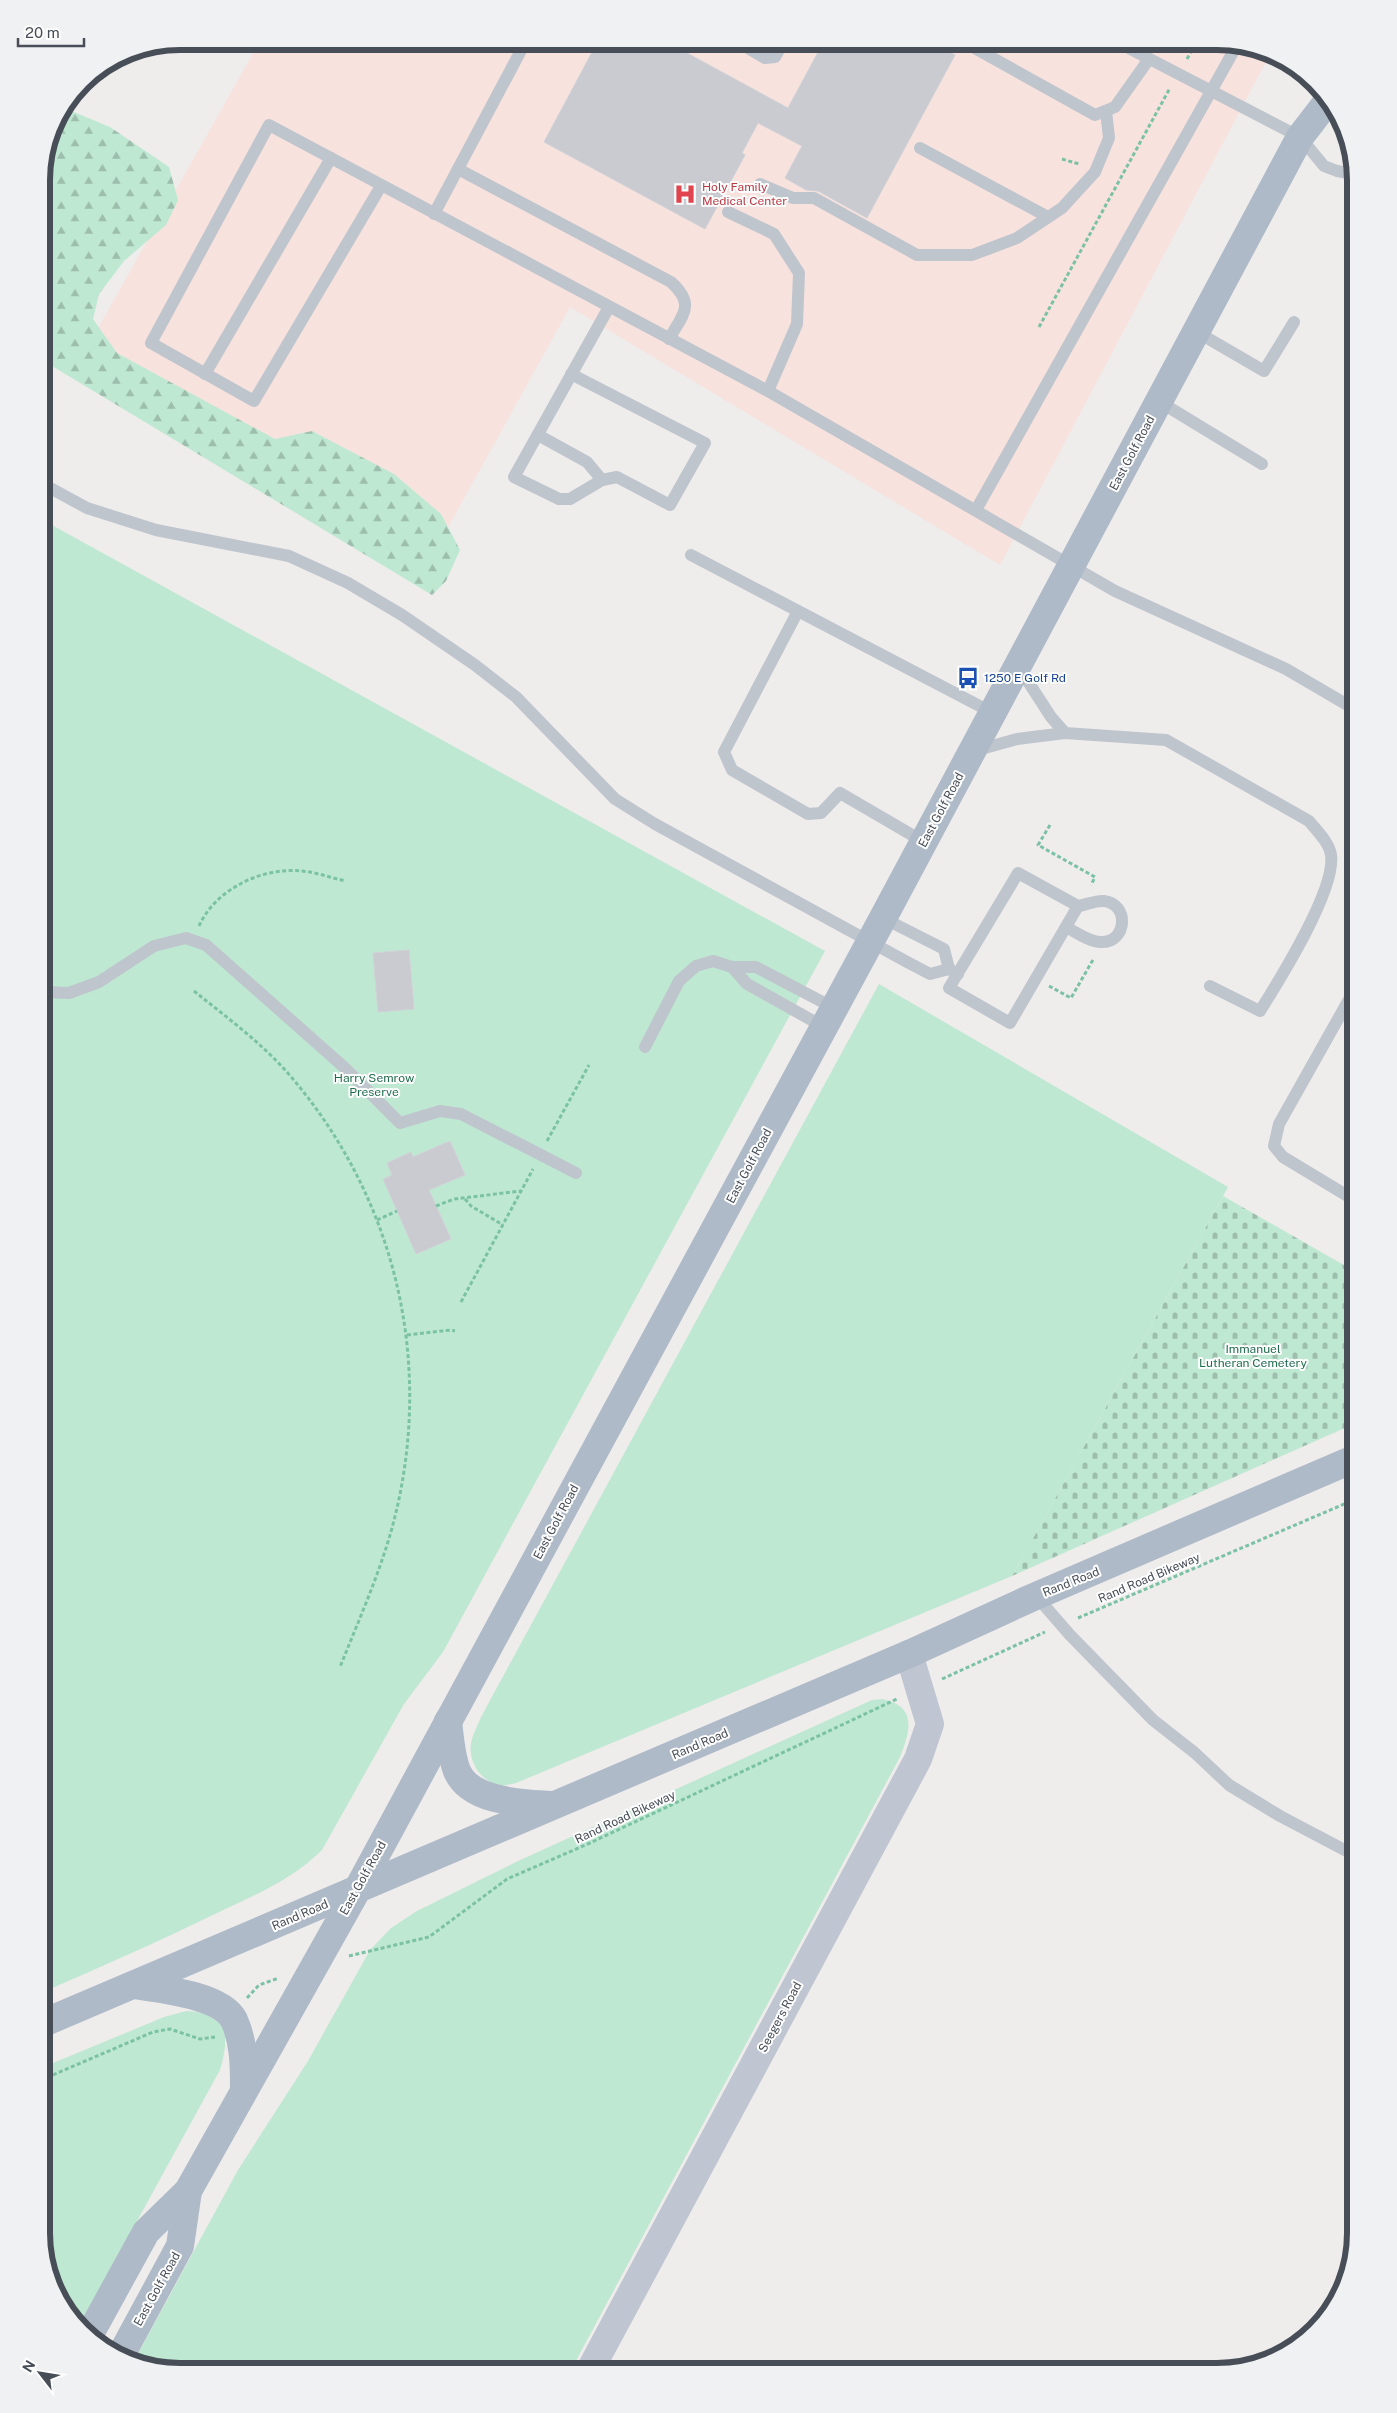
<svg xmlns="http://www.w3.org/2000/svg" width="1397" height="2413" font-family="'Public Sans',sans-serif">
	<defs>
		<pattern id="forest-firs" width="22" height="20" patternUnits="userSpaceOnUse" patternTransform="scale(1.25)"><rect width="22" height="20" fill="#bfe8d2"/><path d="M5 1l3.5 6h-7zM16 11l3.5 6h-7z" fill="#9dbead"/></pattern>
		<pattern id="cemetery-stones" width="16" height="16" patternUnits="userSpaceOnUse" patternTransform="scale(1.25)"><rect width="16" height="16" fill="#bfe8d2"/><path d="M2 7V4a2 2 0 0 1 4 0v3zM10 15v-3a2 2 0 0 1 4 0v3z" fill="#9dbead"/></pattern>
	</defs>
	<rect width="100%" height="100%" fill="#efecec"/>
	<polygon fill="#f7e2de" points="260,41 1227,42 1269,56 1000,565 570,307 430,560 84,353"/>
	<polygon fill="url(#forest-firs)" points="64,108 110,127 169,167 178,200 166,225 124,261 99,294 93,319 117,353 275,439 312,431 394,474 441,514 460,550 446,581 432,595 42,360 42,171 52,126"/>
	<polygon fill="url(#cemetery-stones)" points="1223,1196 1356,1272 1356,1423 1012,1576"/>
	<g fill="#bfe8d2">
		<path d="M41,519L825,951L443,1652L404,1704L322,1850C292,1880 253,1896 215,1914C158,1942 100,1967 41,1993Z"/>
		<path d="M879,984L1228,1187L1012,1576L516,1783C511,1784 505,1786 500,1785C482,1783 468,1762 471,1744C472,1735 478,1725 481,1717Z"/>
		<path d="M882,1699C918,1706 910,1732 900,1757L570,2372L171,2371L135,2359L238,2170L308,2061L370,1950L391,1928L417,1911L518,1861L872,1700Z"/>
		<path d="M186,2011C229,2013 230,2035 220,2070L81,2323L55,2294L41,2233V2068L164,2017Z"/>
	</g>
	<g fill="#cacbd0" stroke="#d1d2d7">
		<polygon points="598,41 665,41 788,108 824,41 930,41 955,55 867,218 818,191 806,190 785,178 802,146 758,123 742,153 745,155 705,229 544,142"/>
		<polygon points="409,950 414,1009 378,1012 373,953"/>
		<polygon points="450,1141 465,1175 429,1190 451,1239 416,1254 383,1179 392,1175 387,1163 411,1152 413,1157"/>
	</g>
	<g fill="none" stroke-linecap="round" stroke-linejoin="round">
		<g stroke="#7bc2a4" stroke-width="3" stroke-dasharray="4 2.5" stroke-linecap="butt">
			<polyline points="1187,59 1196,42"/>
			<polyline points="1062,159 1079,164"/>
			<polyline points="1039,327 1170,88"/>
			<polyline points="1050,825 1038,845 1095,877 1091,885"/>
			<path d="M199,926C215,890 261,867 301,871C316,872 331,878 346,881"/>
			<polyline points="1049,986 1071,998 1094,958"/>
			<path d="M194,991C225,1016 259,1041 286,1071C397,1197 436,1366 392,1528C379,1575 358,1622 340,1667"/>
			<polyline points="547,1141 589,1065"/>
			<polyline points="465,1199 471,1206 503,1225"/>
			<polyline points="436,1206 454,1199 521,1191"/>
			<polyline points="377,1220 397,1211"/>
			<polyline points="461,1302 533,1169"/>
			<polyline points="407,1335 451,1330 455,1331"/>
			<polyline points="1078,1618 1356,1499"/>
			<polyline points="942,1679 1045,1632"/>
			<polyline points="349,1956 429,1937 507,1879 590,1843 897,1699"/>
			<polyline points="247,1998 259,1985 279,1978"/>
			<polyline points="41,2080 153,2032 170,2029 200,2039 215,2037"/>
		</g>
		<g stroke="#bfc5cd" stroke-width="12">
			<polyline points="736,41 765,58 775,57 784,41"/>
			<polyline points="962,41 1095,115 1115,107 1149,59"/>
			<polyline points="1117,42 1300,137 1324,166 1337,171 1354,174"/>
			<polyline points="920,148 1048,217"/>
			<path d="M458,169L671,282C696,305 683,314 669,339"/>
			<polyline points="760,184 793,198 814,198 917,255 972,255 1017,238 1062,208 1095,172 1109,138 1106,111"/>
			<polyline points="381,186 254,401 151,343 269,125 768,391 1115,591 1286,669 1356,710"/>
			<polyline points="728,212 774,234 799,273 797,324 768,391"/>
			<polyline points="434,214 526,41"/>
			<polyline points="1197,332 1264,371 1294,322"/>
			<polyline points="205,374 331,158"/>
			<polyline points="571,374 705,443 670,505 617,477 602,480 570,499 559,499 514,477 609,307"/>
			<polyline points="1160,402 1262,464"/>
			<polyline points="538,435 587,462 602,480"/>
			<polyline points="41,483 87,508 156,530 289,556 348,583 402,615 475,665 516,697 615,799 655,824 909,963 930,974 949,969 958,974"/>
			<polyline points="976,510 1237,45"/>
			<polyline points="691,555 993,713"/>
			<polyline points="798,611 724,752 732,770 808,814 821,813 840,793 924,842"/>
			<polyline points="1018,666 1051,717 1065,733"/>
			<path d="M974,751L1017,739L1065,733L1166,740L1309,821C1317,831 1329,842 1331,855C1336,890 1280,979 1260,1011L1210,986"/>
			<polygon points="1018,873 1078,906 1010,1023 949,988"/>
			<polyline points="883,918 944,949 949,969"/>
			<path d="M1066,927C1076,932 1089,942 1101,942C1127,943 1130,904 1104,901C1096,900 1086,905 1078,906"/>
			<polyline points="732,967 747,984 824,1027"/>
			<polyline points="44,992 69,993 99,982 154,946 186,938 206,945 345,1068 400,1123 440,1111 461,1114 576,1173"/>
			<polyline points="645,1047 679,981 696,966 713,961 732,967 756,967 834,1008"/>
			<polyline points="1356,1201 1283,1157 1274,1146 1279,1124 1356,987"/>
			<polyline points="1036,1596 1070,1635 1153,1720 1195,1753 1229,1785 1280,1816 1356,1856"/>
		</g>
		<polyline stroke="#bfc6d1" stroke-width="28" points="589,2372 918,1759 930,1724 909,1654"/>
		<g stroke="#afbac8" stroke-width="28">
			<path d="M448,1721C450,1737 451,1756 457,1771C470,1802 522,1803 550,1805"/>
			<path d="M134,1985C160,1989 221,1995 234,2020C244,2042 244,2065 244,2089"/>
			<polyline points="41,2024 909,1654 1029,1599 1356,1458"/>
			<polyline points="90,2334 146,2232 188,2191 356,1892 883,918 1300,137 1327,102"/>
			<polyline points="121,2355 180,2246 188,2191"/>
		</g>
	</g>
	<defs>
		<g id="hospital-bare" transform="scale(1.725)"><path d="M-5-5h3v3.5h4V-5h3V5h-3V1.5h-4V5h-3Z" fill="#e0444e" stroke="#fff" stroke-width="2.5" paint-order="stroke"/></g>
		<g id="bus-bare" transform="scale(1.725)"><path d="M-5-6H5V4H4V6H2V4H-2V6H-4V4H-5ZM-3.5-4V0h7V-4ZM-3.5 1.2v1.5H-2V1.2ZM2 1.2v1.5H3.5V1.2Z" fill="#1a4fb4" stroke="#fff" stroke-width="2.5" paint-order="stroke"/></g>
	</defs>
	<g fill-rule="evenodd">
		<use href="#hospital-bare" x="685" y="194"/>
		<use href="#bus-bare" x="968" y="678"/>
	</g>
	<g text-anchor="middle" stroke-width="4" stroke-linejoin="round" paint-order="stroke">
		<g font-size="12" fill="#be3a42" stroke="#fff" text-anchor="start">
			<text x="702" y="191">Holy Family<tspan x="702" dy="14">Medical Center</tspan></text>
		</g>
		<g font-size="12" fill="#474e57" stroke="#fff">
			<text transform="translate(1132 453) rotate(-62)" y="4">East Golf Road</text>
			<text transform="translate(941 810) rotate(-62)" y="4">East Golf Road</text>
			<text transform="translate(749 1166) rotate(-62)" y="4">East Golf Road</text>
			<text transform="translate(556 1522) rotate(-62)" y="4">East Golf Road</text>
			<text transform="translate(1149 1578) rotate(-23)" y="4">Rand Road Bikeway</text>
			<text transform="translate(1071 1582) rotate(-22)" y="4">Rand Road</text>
			<text transform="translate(700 1744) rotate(-23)" y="4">Rand Road</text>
			<text transform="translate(625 1817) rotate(-25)" y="4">Rand Road Bikeway</text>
			<text transform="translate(363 1878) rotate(-61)" y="4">East Golf Road</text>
			<text transform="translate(300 1915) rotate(-23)" y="4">Rand Road</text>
			<text transform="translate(780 2017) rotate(-62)" y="4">Seegers Road</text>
			<text transform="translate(157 2289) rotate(-61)" y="4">East Golf Road</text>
		</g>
		<g font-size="12" fill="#164399" stroke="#fff" text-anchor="start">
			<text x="984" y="682">1250 E Golf Rd</text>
		</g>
		<g font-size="12" fill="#216f4e" stroke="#fff">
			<text x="374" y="1082">Harry Semrow<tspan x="374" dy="14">Preserve</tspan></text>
			<text x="1253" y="1353">Immanuel<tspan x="1253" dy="14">Lutheran Cemetery</tspan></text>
		</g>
	</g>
	<path d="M0 0H1397V2413H0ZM180 50H1217A130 130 0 0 1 1347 180V2233A130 130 0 0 1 1217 2363H180A130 130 0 0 1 50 2233V180A130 130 0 0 1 180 50Z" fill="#f0f1f2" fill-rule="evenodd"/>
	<path fill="none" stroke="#474e57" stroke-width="6" d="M180 50H1217A130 130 0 0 1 1347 180V2233A130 130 0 0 1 1217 2363H180A130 130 0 0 1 50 2233V180A130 130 0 0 1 180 50Z"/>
	<g transform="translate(40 2373) rotate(301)" stroke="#ffffff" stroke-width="4" paint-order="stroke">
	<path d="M0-4L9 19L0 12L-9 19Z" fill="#474e57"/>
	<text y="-8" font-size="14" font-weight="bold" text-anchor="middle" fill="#474e57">N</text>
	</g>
	<path d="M18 38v8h66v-8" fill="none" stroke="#474e57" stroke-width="2.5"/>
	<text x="25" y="38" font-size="15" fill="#474e57" stroke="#ffffff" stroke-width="4" paint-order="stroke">20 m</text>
</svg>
